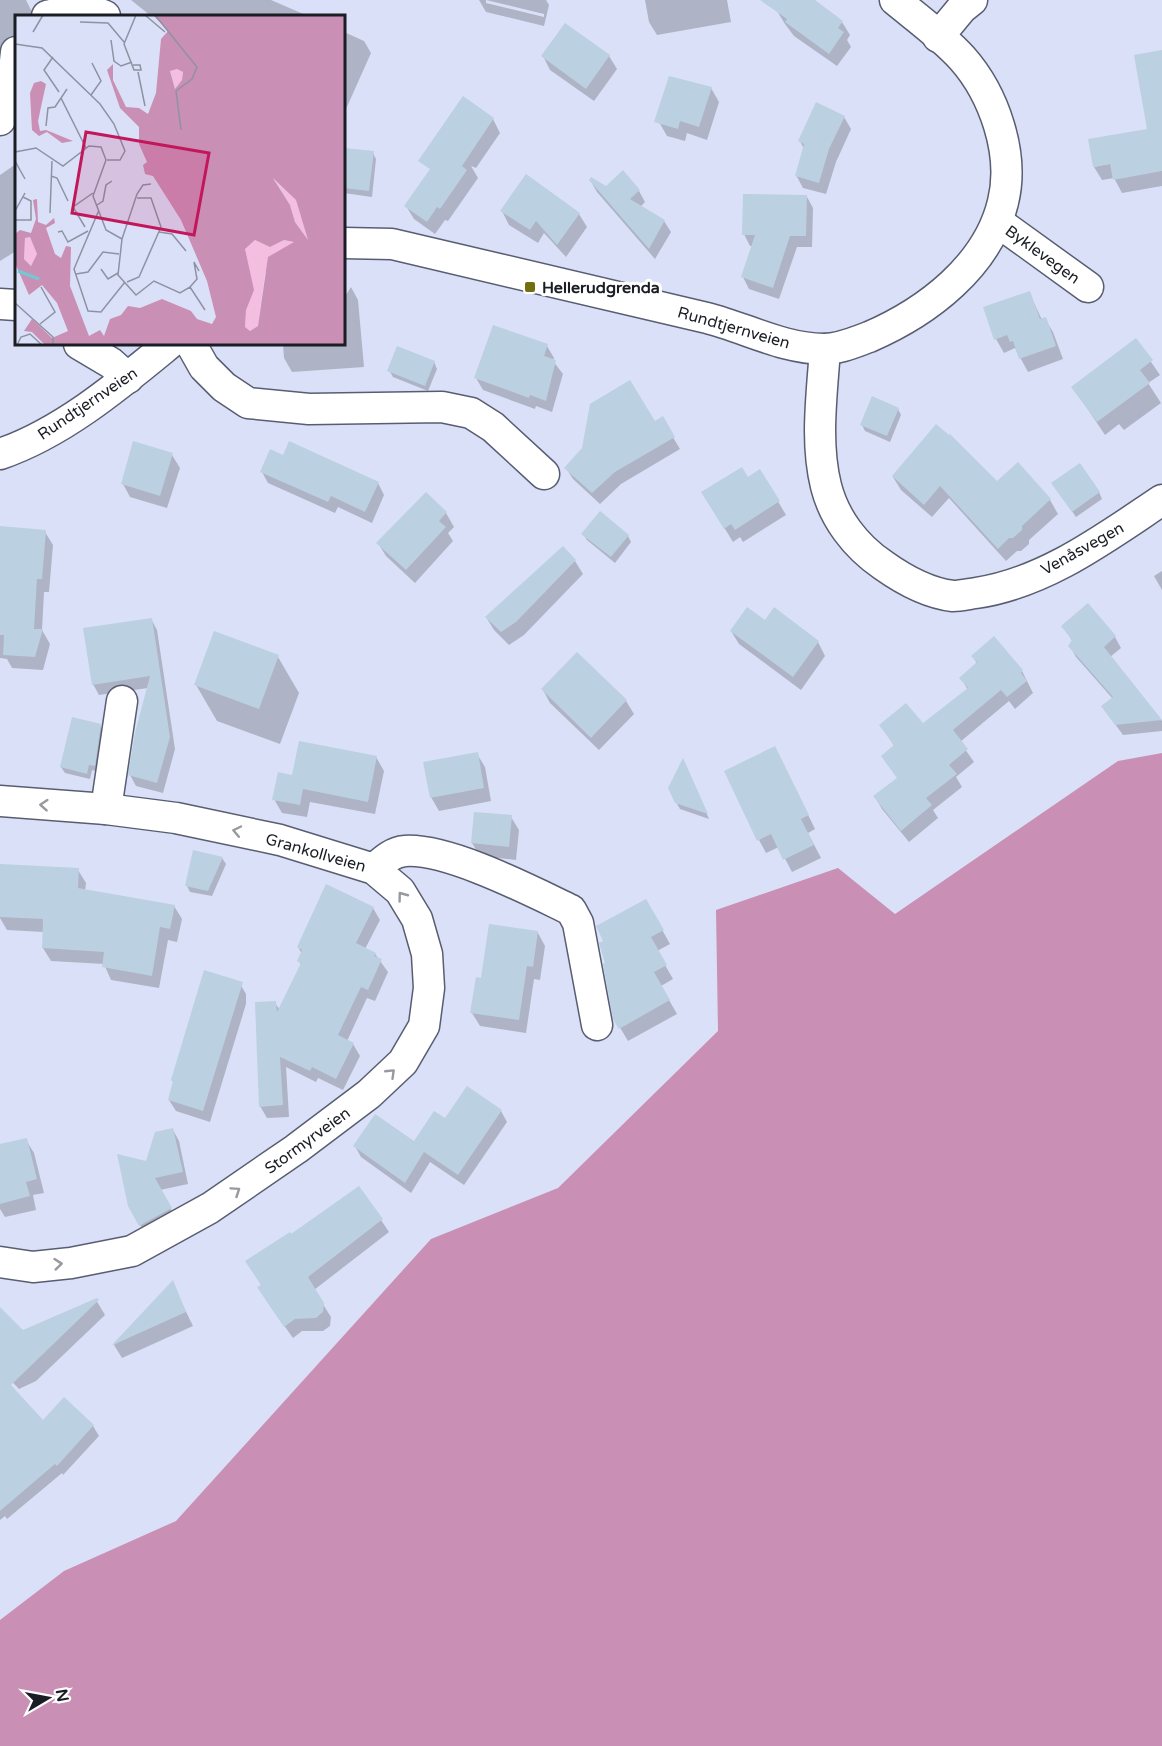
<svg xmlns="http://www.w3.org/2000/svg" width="1162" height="1746" font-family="'Varela Round',sans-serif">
	<rect width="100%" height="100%" fill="#dae0f7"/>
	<polygon fill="#ca8fb5" points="1162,753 1162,1746 0,1746 0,1620 64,1571 176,1521 431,1239 558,1188 718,1031 716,910 838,868 895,914 1118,761"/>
	<g fill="#0003" fill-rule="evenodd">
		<polygon points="0,0 26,0 34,16 16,16 16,48 0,100"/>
		<polygon points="131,0 271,0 308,16 151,16"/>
		<path d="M479,0H546L549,5L544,26L486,12ZM486,0L544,14V17L486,3Z"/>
		<polygon points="645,0 727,0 731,22 657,35 649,22"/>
		<polygon points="785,0 812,0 842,22 850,35 847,40 851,47 837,66 794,36 785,24 777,11"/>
		<polygon points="344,32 364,41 371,53 346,109 344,108"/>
		<polygon points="543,56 609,56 617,69 594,101 550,70"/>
		<polygon points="711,88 719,102 707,140 687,133 685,141 667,136 659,122"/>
		<polygon points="844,117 851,129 836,162 826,194 803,188 796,175 804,149 800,141"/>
		<polygon points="493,119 500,133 476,168 471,166 478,178 448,221 445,220 435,234 414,219 406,206 437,161 464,164 442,153"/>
		<polygon points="344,149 373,153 376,159 372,197 344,193"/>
		<polygon points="1162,153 1162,186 1122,193 1114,178 1102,180 1094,167"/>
		<polygon points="16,164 16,251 0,261 0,175"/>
		<polygon points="623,173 639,191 645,202 640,207 664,221 671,232 655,259 597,192 590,180 606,187"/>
		<polygon points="807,197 813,208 812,247 797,247 779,299 749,289 743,277 753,246 750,246 744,234"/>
		<polygon points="502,211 579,214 587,227 566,257 544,233 538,243 509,225"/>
		<polygon points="351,287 358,300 364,367 292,372 284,358 283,344 344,344 344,298"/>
		<polygon points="1029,292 1042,320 1045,319 1053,332 1063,359 1028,372 1015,348 1004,353 996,339"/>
		<polygon points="1136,340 1160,375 1148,383 1161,403 1124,430 1119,424 1105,435 1073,387"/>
		<polygon points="547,346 554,358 553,361 563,374 552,412 536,406 535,409 483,390 476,378"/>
		<polygon points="434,362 437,369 428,391 393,377 389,370"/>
		<polygon points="898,409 901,415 890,442 865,431 862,425"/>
		<polygon points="662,419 680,449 621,484 600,504 573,479 566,468"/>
		<polygon points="172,455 180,468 167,508 130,497 123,484"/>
		<polygon points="1017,464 1050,500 1058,514 1029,540 1029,544 1021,551 1017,551 1006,561 949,498 932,517 901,490 893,477 997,483"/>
		<polygon points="760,471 786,515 743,542 740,537 733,542 711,506"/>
		<polygon points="262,472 378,483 384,495 372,523 338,507 335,513 268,483"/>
		<polygon points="1057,489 1099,492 1102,499 1076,517"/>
		<polygon points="426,494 446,513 454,527 448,533 453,541 415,583 386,556 378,543"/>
		<polygon points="0,528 45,532 53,545 49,592 44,592 42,630 50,644 43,670 12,668 7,659 0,658"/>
		<polygon points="583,534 628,536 631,542 615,563 587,540"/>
		<polygon points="575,561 583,574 524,635 509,645 494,630 486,617"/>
		<polygon points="1162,571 1162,590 1154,576"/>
		<polygon points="151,619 157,630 175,749 163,793 136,786 130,775 148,688 99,695 93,684"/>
		<polygon points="765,622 818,642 825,656 801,690 739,644 731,631"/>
		<polygon points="1063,626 1115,637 1121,648 1110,657 1162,721 1162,731 1123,735 1110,717 1113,699 1076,657 1070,646 1073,642"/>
		<polygon points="973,656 1022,671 1033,693 1015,709 1009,701 960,742 974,762 956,777 962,787 933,810 938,818 909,842 882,809 875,797 898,779 883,756 895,747 881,726 922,726 968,690 961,678 977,664"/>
		<polygon points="278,657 299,693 280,744 217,721 196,685"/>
		<polygon points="543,690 626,701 634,714 599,750 550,703"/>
		<polygon points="100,726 104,732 98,772 92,770 90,779 65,773 61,767"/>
		<polygon points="477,754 485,767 491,801 439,811 431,797"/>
		<polygon points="376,757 384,771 375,814 310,802 307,817 282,813 274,799 294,777"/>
		<polygon points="782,762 815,829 808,833 821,858 792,872 779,847 766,853 759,840"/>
		<polygon points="686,766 709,819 680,809 676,802"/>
		<polygon points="511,817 519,830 516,860 480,856 472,843"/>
		<polygon points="222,858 226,864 212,896 190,892 187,886"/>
		<polygon points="78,870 86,883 85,891 174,906 182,919 177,942 168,940 159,988 111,980 104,964 51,961 43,948 44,932 7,930 0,918 0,901"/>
		<polygon points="646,901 670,944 657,951 673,979 661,986 677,1014 628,1041 615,1019 606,963"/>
		<polygon points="373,908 380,920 365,949 375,954 388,972 375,1001 367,998 347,1041 353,1044 360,1056 343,1090 318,1078 316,1082 286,1067 289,1117 267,1118 260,1106 275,1003 280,1010 302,966 299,961 302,954 298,947"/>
		<polygon points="538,933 545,946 540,980 534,979 526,1033 480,1026 472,1013 482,980"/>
		<polygon points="239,982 246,994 246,1004 210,1122 176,1111 169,1100 174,1084 172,1080"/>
		<polygon points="501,1111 507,1122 464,1185 430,1162 411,1193 361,1157 355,1146 414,1143 445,1120"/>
		<polygon points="173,1130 179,1141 188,1184 160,1190 177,1220 147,1237 129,1205 147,1163"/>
		<polygon points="26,1140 34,1153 44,1193 33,1195 36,1210 5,1217 0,1209 0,1146"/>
		<polygon points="381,1220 389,1232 314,1290 331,1317 330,1326 323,1331 302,1331 293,1338 266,1300 262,1286 291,1236"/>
		<polygon points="172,1283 193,1326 122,1358 114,1345"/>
		<polygon points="96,1300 105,1315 36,1381 19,1389 0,1369 0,1315 23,1332"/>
		<polygon points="0,1376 43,1422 93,1426 99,1436 63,1475 62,1473 7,1519 5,1516 0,1520"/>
	</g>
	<g fill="#bbd0e1">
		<polygon points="760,0 815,0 843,21 838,28 844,32 829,54 785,22 787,19"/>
		<polygon points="565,23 610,55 586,89 541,56"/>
		<polygon points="1162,50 1162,171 1113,180 1110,164 1093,167 1088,139 1147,129 1134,55"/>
		<polygon points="669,76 712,87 699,127 680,121 678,129 654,122"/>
		<polygon points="463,96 494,118 462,166 467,170 440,209 437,207 427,222 404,206 430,169 418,161"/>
		<polygon points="816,102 845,116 829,149 819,183 795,176 804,144 798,141"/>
		<polygon points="344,148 374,151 369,191 344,188"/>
		<polygon points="623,170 640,190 630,199 665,220 649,249 589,180 591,177 606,186"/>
		<polygon points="526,174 580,213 557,245 536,221 530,230 500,211"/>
		<polygon points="743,194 807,195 806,236 790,236 773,288 741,277 755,235 742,235"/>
		<polygon points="1030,291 1040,319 1046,317 1056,346 1019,359 1013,341 1010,342 1007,335 994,340 983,307"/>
		<polygon points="493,325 548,344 544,356 556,360 546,401 530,395 529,398 474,378"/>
		<polygon points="1136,338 1153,360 1140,370 1150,383 1097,422 1071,387"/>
		<polygon points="397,346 435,361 425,386 387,371"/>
		<polygon points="630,380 655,421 663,416 675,437 615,472 592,493 564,468 582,448 590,404"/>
		<polygon points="872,396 899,408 887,436 860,425"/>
		<polygon points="936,424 949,435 950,434 997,481 1018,462 1051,499 1022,526 1022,530 1013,538 1009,538 998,549 940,486 924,505 892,476"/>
		<polygon points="133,441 173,453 160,496 121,484"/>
		<polygon points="289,441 379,482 365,512 331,496 328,502 260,472 270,449 283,455"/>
		<polygon points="1080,463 1100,492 1072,512 1051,483"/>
		<polygon points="742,467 748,477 760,469 780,501 735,530 731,524 724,529 701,492"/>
		<polygon points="426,492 447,512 439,521 446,527 406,570 376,543"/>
		<polygon points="600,511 629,535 611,557 581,534"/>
		<polygon points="0,526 46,530 42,579 37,579 34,629 43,629 35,657 3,655 4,635 0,635"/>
		<polygon points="563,546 576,560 516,622 501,632 485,617"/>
		<polygon points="1088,603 1116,636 1104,647 1162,720 1115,725 1101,706 1113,697 1068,646 1072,640 1061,626"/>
		<polygon points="747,607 765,620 774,607 819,641 793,677 730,631"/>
		<polygon points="152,618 170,737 157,783 128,775 135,733 150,676 92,685 83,628"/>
		<polygon points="214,631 279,655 259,709 194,685"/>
		<polygon points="994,636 1023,670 1021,673 1027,681 1007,697 1001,690 953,730 968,749 949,765 957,774 926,798 932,805 901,831 873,796 897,778 881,756 894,745 879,725 906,703 923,723 968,688 959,678 977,662 971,656"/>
		<polygon points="577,652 627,700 591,738 541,689"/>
		<polygon points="72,717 101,724 95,766 89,765 87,774 60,767"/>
		<polygon points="299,741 377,756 368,802 303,789 300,805 272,800 278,772 292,775"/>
		<polygon points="775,746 809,815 801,819 814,845 783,860 771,834 757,841 724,771"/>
		<polygon points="478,752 484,788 430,798 423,762"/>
		<polygon points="683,758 708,814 675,803 668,788"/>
		<polygon points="474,812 512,815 509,847 471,843"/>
		<polygon points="193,850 223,857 208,891 185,886"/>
		<polygon points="0,864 79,868 78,888 175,905 170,929 160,927 152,976 102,967 104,952 42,948 43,919 0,917"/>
		<polygon points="326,884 374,907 356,943 376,953 374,956 382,959 368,990 361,987 338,1035 354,1043 336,1079 312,1067 310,1071 280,1057 283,1105 259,1107 255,1002 276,1001 277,1012 301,963 297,961 302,950 297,947"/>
		<polygon points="646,899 664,930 651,937 667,965 654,972 670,1000 619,1029 613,1019 603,964 605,963 599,943 603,941 596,926"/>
		<polygon points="489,924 538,931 533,967 527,966 519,1020 470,1013 476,977 481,978"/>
		<polygon points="204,970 243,982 203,1111 168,1100 173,1081 171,1080"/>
		<polygon points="467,1086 502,1110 458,1175 424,1152 405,1183 353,1146 375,1114 414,1141 434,1111 445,1118"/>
		<polygon points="173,1128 183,1172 155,1178 172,1208 139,1226 128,1206 117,1154 146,1161 155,1132"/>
		<polygon points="27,1138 37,1179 26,1182 30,1196 0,1204 0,1144"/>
		<polygon points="359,1186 383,1219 308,1277 324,1303 323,1312 316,1318 295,1319 284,1327 257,1287 261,1285 245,1261 290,1232 291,1234"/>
		<polygon points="173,1280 186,1312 113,1345 112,1345"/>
		<polygon points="97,1298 99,1300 11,1385 43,1420 64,1397 94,1425 57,1466 55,1464 0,1511 0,1307 23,1330"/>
	</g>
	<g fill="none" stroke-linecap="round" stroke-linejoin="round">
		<g stroke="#585d71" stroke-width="33">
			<g id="minor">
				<path d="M47,16C70,10 83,6 105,16"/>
				<polyline points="938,37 962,8 972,0"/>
				<polyline points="0,120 12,88 16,52"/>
				<polyline points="998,222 1088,287"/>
				<path d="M344,243L392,244C497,268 602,293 707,318C746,328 784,349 824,349C840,349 855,342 869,337C927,312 988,266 1003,202C1015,154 994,94 962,58C943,37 917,18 895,0"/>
				<polyline points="0,304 16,305"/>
				<polyline points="79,344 111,363 128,378"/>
				<polyline points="191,344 204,367 224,387 248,403 309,409 442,407 471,413 493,427 544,474"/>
				<path d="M825,349C822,394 815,442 826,486C834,518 855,546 883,565C904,580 927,593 953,596C960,596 969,594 976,593C1045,583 1105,538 1162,500"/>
				<path d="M0,454C62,433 119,385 169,344"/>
				<polyline points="0,801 106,809 176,818 280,840 374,869 400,891 417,919 427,954 429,988 424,1026 403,1062 369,1094 296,1149 210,1208 132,1251 71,1263 33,1267 0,1262"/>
				<polyline points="106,809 122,701"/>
				<path d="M374,869C383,861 392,852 405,851C448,848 531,891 571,910L578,923L597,1025"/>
			</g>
		</g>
		<use href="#minor" stroke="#fff" stroke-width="30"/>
	</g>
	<defs><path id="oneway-chevron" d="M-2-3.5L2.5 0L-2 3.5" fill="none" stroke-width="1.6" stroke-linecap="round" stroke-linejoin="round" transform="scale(1.5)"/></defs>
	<g stroke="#98999d">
		<use href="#oneway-chevron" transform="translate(44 805) rotate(-176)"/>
		<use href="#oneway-chevron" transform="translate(237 831) rotate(-168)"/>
		<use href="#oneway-chevron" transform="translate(402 896) rotate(-127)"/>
		<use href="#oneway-chevron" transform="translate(391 1073) rotate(-44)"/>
		<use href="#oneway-chevron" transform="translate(236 1191) rotate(-34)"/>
		<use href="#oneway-chevron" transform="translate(58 1264) rotate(-6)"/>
	</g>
	<rect fill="#726f10" stroke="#fff" stroke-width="2" x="524" y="281" width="12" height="12" rx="3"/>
	<g text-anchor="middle" stroke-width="6" stroke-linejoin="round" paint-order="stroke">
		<g font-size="16" fill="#1b1d25" stroke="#fff">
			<text transform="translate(1043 254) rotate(36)" y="6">Byklevegen</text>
			<text transform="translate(734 327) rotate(16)" y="6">Rundtjernveien</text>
			<text transform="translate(87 403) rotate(-34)" y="6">Rundtjernveien</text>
			<text transform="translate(1082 548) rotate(-29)" y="6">Venåsvegen</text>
			<text transform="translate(316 852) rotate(16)" y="6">Grankollveien</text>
			<text transform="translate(307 1140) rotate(-36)" y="6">Stormyrveien</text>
		</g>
		<g font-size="16" font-weight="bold" fill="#1b1d25" stroke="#fff" text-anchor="start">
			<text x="542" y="293">Hellerudgrenda</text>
		</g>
	</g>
	<g transform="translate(15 15)">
		<rect width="330" height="330" fill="#dae0f7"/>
		<path d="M163,54L168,57L167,65L160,74L155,55ZM258,162L281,185L293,225L280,207L275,190ZM15,222L22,239L16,251L9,244L10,223ZM240,225L255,232L269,225L279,227L265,237L250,258L243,311L235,316L230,312L233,252L230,234Z" fill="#f4bee0"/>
		<path d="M138,0H330V330H30L17,317L9,316L17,304L37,323L53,316L42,288L27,270L14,280L0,248V219L5,215L16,218L21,204L18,185L22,184L23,207L31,210L39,203L40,208L31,213L40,239L46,243L51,231L56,232L55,271L74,321L85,315L89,321L95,304L106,300L113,291L125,293L147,284L176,296L182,304L197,309L201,302L192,266L166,205L138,161L130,159L128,150L132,147L124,129V112L105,93L92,55L98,49V65L111,92L124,93L133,99L141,78L146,24L153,16ZM162,54L168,57L167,65L160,74L155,56ZM258,163L281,185L293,225L280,207L275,190ZM15,222L22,239L16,251L9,244L10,223ZM240,225L255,232L269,225L279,227L253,242L243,311L235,316L230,312L231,295L239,275L230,234ZM26,66L31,69L23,106L25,116L31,115L58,126L47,128L32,117L24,121L17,115L15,78L19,68Z" fill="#ca8fb5" fill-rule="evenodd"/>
		<path fill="none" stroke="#71c9d6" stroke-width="3" d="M3,256L24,264"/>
		<path fill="none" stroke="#8e92a3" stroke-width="1.5" d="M130,0L150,17M140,0L182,52L177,64L161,76L166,115M65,7L93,8L109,27M18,17L28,0M96,25L99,46L106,51L117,47M0,29L27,33L85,89L99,109L110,136L105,145H92M38,42L29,55L44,77M118,50H125L126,55H119L109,29L121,0M123,57L130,91M52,74L46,83L71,133M76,80L86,66L77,48M31,111L33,93L40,92L46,83M0,137L21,133L48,151L74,131L86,132L91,145L78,181L91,215L107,224M0,146L10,164M36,161L42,163L53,186M136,169L128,170L122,179L107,224L103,260L121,280L139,266L165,278L175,272L190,295M82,190L88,186L91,170L97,166M84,195L59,254L73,296L86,297L110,267M0,196L10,178M35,198L37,146M0,205H16V186L8,182M70,212L58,192L78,178M43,217L47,216L53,227L73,216M144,217L157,219L171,236M86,254L93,264L103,258M61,259L73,257L88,237L104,239M112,267L124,262L146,212L136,183H122M175,272L182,264L179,247L184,256M0,288L38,322V330M25,309L40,297L26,272M2,330L6,322L15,319L27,330"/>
		<path fill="#c2185b" fill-opacity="0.15" stroke="#c2185b" stroke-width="3" d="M71,117L194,138L179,220L57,198Z"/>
		<rect width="330" height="330" fill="none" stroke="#1b1d25" stroke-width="3"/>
	</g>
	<g transform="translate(48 1698) rotate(80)" stroke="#ffffff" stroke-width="4.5" paint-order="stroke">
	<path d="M0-4.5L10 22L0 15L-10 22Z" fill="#1b1d25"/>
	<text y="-9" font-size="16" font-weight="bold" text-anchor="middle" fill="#1b1d25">N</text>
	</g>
</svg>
